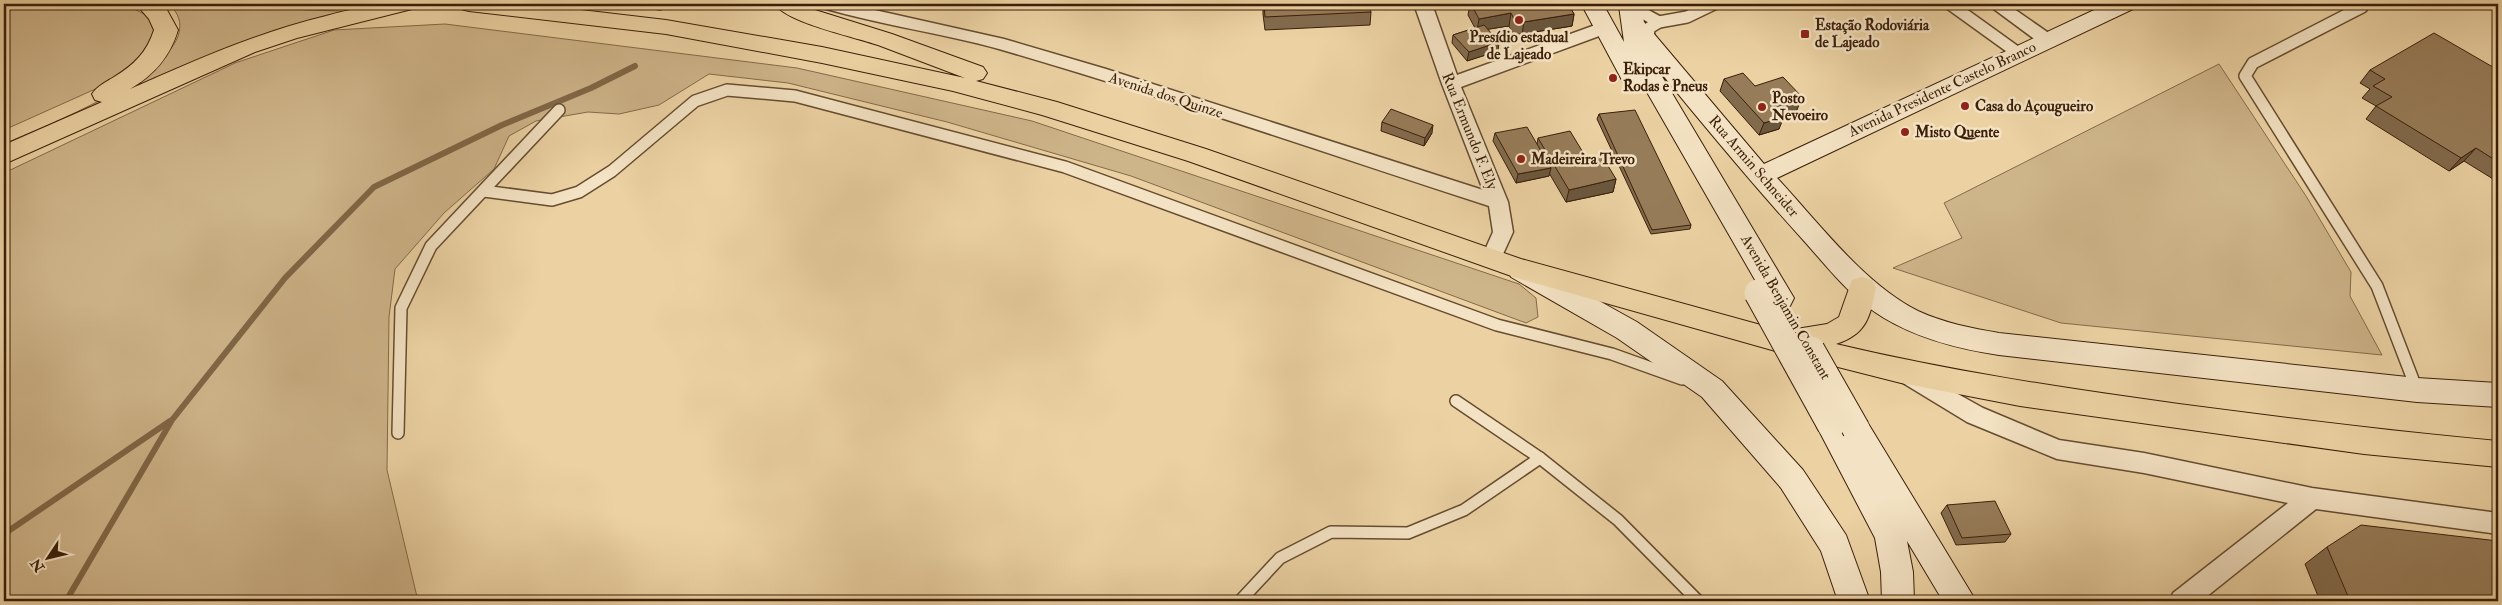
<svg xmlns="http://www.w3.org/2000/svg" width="2502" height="605" font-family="'IM FELL Double Pica',serif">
	<rect width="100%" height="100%" fill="#ecd2a3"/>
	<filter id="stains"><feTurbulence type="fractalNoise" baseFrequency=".004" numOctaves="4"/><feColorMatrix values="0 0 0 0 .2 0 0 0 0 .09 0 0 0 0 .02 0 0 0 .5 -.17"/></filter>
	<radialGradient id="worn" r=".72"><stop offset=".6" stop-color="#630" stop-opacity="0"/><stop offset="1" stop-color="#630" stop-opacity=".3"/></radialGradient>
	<g fill="#ceb489" stroke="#846a49">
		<polygon points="4,4 130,7 148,16 155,30 144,56 111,82 4,130"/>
		<path d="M169,4L360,12L187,67L4,150V144C36,129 227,59 169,4Z"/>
		<polygon points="445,24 797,68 1032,121 1519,284 1536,298 1538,317 1526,323 1131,176 947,122 788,83 709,74 659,105 619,114 588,112 536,121 509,136 494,169 444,213 395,269 389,317 387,470 418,601 4,601 4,173 235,63 334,30"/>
		<polygon points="2219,64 2306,196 2351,272 2350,296 2382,355 2061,323 1893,268 1962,238 1944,203"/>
	</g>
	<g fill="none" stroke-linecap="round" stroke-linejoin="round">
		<g stroke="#806646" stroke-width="6">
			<polyline points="646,4 660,8"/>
			<polyline points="4,534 170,421"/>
			<polyline points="66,601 172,420 285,278 374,187 502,125 591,88 635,66"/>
		</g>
		<g stroke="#664c30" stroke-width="14">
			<g id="lane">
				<polyline points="1950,4 2018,53"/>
				<polyline points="1630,6 1659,22"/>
				<polyline points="2362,7 2253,63 2245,76 2377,286 2417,390"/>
				<polyline points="1648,41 1649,28 1659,22 1687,17 1714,4"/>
				<polyline points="484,191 552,200 579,192 612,171 695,101 727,90 795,96 1065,167 1497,325 1612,354 1682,379"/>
				<polyline points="1456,401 1540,458 1618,520 1698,601"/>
				<polyline points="398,433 401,308 431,246 559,110"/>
				<polyline points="1240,601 1280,558 1331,532 1408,533 1464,510 1540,458"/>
			</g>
		</g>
		<g stroke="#664c30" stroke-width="3">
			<g id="street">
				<path d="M820,4H848L1004,39L1106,69L1483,190L1442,84L1414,4H1432L1457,75L1598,24H1610L1613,28L1610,32L1461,87L1508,202L1513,232L1498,265L1491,267L1484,265L1481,259L1493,232L1489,206C1326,153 1164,97 999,49C941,33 881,25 823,8Z"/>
				<polygon points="1987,4 2007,4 2053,36 2056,40 2053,44 2041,44"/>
				<polygon points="1906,365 1983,408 2059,440 2144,453 2312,488 2498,513 2498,534 2316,509 2201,601 2170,601 2173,593 2288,503 2144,473 2057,459 1967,422 1898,380 1895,374 1898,368"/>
			</g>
		</g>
		<g stroke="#3a1f09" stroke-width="2">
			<g id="secondary">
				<path d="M1587,4H1603L1624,42L1619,6L1620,4H1640L1644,22L1764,164L2107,4H2136L2133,9L1777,178C1819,223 1864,284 1918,311C1944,323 1971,328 1999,333L2417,378L2498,383V407L2417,402L1999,355C1959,349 1919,339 1884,318C1852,299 1829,269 1805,242C1753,185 1705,127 1657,68L1794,298L1790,306L1780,309L1770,306L1644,87L1635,90L1627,88L1623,82L1584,9Z"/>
				<polygon points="1521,260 1531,263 1637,322 1722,381 1803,470 1846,535 1870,601 1838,601 1821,551 1781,488 1702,397 1617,338 1511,277 1508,270 1511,263"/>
				<polygon points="1831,413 1841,416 1845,422 1856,417 1866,420 1976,601 1943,601 1907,541 1913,572 1914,601 1882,601 1881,572 1875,538 1816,425 1821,416"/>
			</g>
		</g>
		<g stroke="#3a1f09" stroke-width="2">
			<g id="highway">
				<path d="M136,4H160L167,10L178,30C170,57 154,75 130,89C196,60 256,33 326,16C356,8 384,2 415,4L412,9L297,38L255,52L4,164V145L102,102L95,100L92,94C97,86 106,82 114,77C134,65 147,52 154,30L149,19Z"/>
				<path d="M458,4H530L666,20L822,47L965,78C936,67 907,56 878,45C855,37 787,23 775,4H803L815,10L892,34L983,67L987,73L983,79L976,81L1057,102L1206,149L1521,259L1779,330L1784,331L1827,324L1839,317L1852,280L1862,277L1872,280L1876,287C1870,317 1867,334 1836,344C1950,371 2062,388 2179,404C2285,418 2391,431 2498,441V467L2364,454L2020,406L1901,383L1779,352L1517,278L1188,161L1042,115L953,91L822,63L666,34L469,11L461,9Z"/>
			</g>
		</g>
		<use href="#lane" stroke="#f3e2c3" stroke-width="11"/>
		<use href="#street" fill="#f3e2c3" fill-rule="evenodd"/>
		<use href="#secondary" fill="#f3e2c3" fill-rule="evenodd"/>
		<use href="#highway" fill="#ecd2a3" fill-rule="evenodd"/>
		<g stroke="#3a1f09" stroke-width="29" stroke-linecap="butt">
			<g id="secondary-bridge">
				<polyline points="1758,293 1831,425"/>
				<polyline points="1811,350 1856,429"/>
			</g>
		</g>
		<use href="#secondary-bridge" stroke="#f3e2c3" stroke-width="27"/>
	</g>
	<g fill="#826b4d" stroke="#3a1f09">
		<polygon points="1263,4 1371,12 1370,25 1265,30 1263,14"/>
		<polygon points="1470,4 1568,4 1574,14 1572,26 1522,34 1513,34 1509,26 1488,29 1498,51 1467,61 1452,43 1453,35 1475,28 1468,15"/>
		<polygon points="2370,70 2498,70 2498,182 2464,161 2449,171 2366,119 2376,106 2362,98 2370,89 2360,83"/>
		<polygon points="1724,79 1797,110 1782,114 1779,129 1759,135 1720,91"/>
		<polygon points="1599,114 1691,225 1690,229 1651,234 1597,119"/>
		<polygon points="1382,122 1432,133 1424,146 1381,131"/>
		<polygon points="1495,133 1537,144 1538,138 1587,159 1616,179 1613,192 1566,202 1549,173 1549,176 1516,183 1493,141"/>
		<polygon points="1947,505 2011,534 2005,542 1956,545 1941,513"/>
		<polygon points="2327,547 2498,601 2320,601 2305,564"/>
	</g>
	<g fill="#6a573e" stroke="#3a1f09">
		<polygon points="1511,13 1509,26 1477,31 1479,19"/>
		<polygon points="1574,14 1572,26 1522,34 1524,22"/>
		<polygon points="1499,42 1498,51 1467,61 1469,52"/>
		<polygon points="1802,97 1797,110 1769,118 1774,106"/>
		<polygon points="1784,117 1779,129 1759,135 1764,123"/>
		<polygon points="1433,125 1432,133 1424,146 1425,138"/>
		<polygon points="2476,148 2464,161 2449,171 2461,158"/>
		<polygon points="1551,168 1549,176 1516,183 1518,174"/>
		<polygon points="1616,179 1613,192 1566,202 1569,190"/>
	</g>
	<g fill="#977c59" stroke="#3a1f09">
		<polygon points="1264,4 1369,4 1371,12 1265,17"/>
		<polygon points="1471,4 1568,4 1574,14 1524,22 1515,21 1511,13 1479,19"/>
		<polygon points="1484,25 1499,42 1469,52 1453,35"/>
		<polygon points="2434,33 2498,70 2498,162 2476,148 2461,158 2376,106 2392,97 2373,86 2385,79 2370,70"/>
		<polygon points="1743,73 1755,86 1783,77 1802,97 1774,106 1784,117 1764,123 1724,79"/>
		<polygon points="1391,109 1433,125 1425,138 1382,122"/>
		<polygon points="1635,110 1691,225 1652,230 1599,114"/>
		<polygon points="1527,127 1551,168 1518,174 1495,133"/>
		<polygon points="1570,131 1587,159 1602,156 1616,179 1569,190 1538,138"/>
		<polygon points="1995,501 2011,534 1962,538 1947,505"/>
		<polygon points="2361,525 2498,541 2498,601 2350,601 2327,547"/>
		<polygon points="2255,595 2262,601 2247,601"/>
	</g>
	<g fill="#8f2418" stroke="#f3e2c3" stroke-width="2">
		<circle cx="1519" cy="20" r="5"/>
		<rect x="1800" y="29" width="10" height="10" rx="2.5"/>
		<circle cx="1613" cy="78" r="5"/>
		<circle cx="1965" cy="106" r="5"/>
		<circle cx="1762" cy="107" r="5"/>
		<circle cx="1905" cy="132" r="5"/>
		<circle cx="1521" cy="159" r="5"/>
	</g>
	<g text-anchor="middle" stroke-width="5" stroke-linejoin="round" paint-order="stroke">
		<g font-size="15" font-weight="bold" fill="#3a1f09" stroke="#f3e2c3" text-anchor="start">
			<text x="1815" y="30">Estação Rodoviária<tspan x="1815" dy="17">de Lajeado</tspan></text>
			<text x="1519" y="42" text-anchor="middle">Presídio estadual<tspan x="1519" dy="17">de Lajeado</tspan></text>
			<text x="1623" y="74">Ekipcar<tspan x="1623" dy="17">Rodas e Pneus</tspan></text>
			<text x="1772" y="103">Posto<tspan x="1772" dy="17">Nevoeiro</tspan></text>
			<text x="1975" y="111">Casa do Açougueiro</text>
			<text x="1915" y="137">Misto Quente</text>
			<text x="1531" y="164">Madeireira Trevo</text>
		</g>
		<g font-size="15" fill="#3a1f09" stroke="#f3e2c3">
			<text transform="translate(1942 89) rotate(-25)" y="5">Avenida Presidente Castelo Branco</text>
			<text transform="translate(1166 95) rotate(18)" y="5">Avenida dos Quinze</text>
			<text transform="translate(1470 131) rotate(68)" y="5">Rua Ermundo F. Ely</text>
			<text transform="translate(1754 166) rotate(49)" y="5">Rua Armin Schneider</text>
			<text transform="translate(1786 307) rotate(60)" y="5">Avenida Benjamin Constant</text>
		</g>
	</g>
	<rect width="2502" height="605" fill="none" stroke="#ecd2a3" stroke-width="20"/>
	<rect x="5" y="5" width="2492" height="595" fill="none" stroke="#3a1f09" stroke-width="2.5"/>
	<rect x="10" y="10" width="2482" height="585" fill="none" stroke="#3a1f09"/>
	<g transform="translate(48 558) rotate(235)" stroke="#f3e2c3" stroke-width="4" paint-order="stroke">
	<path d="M0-4L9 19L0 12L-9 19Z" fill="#3a1f09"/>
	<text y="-8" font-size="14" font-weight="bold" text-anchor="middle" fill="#3a1f09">N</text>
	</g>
	<rect width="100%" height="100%" filter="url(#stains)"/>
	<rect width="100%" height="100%" fill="url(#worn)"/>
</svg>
